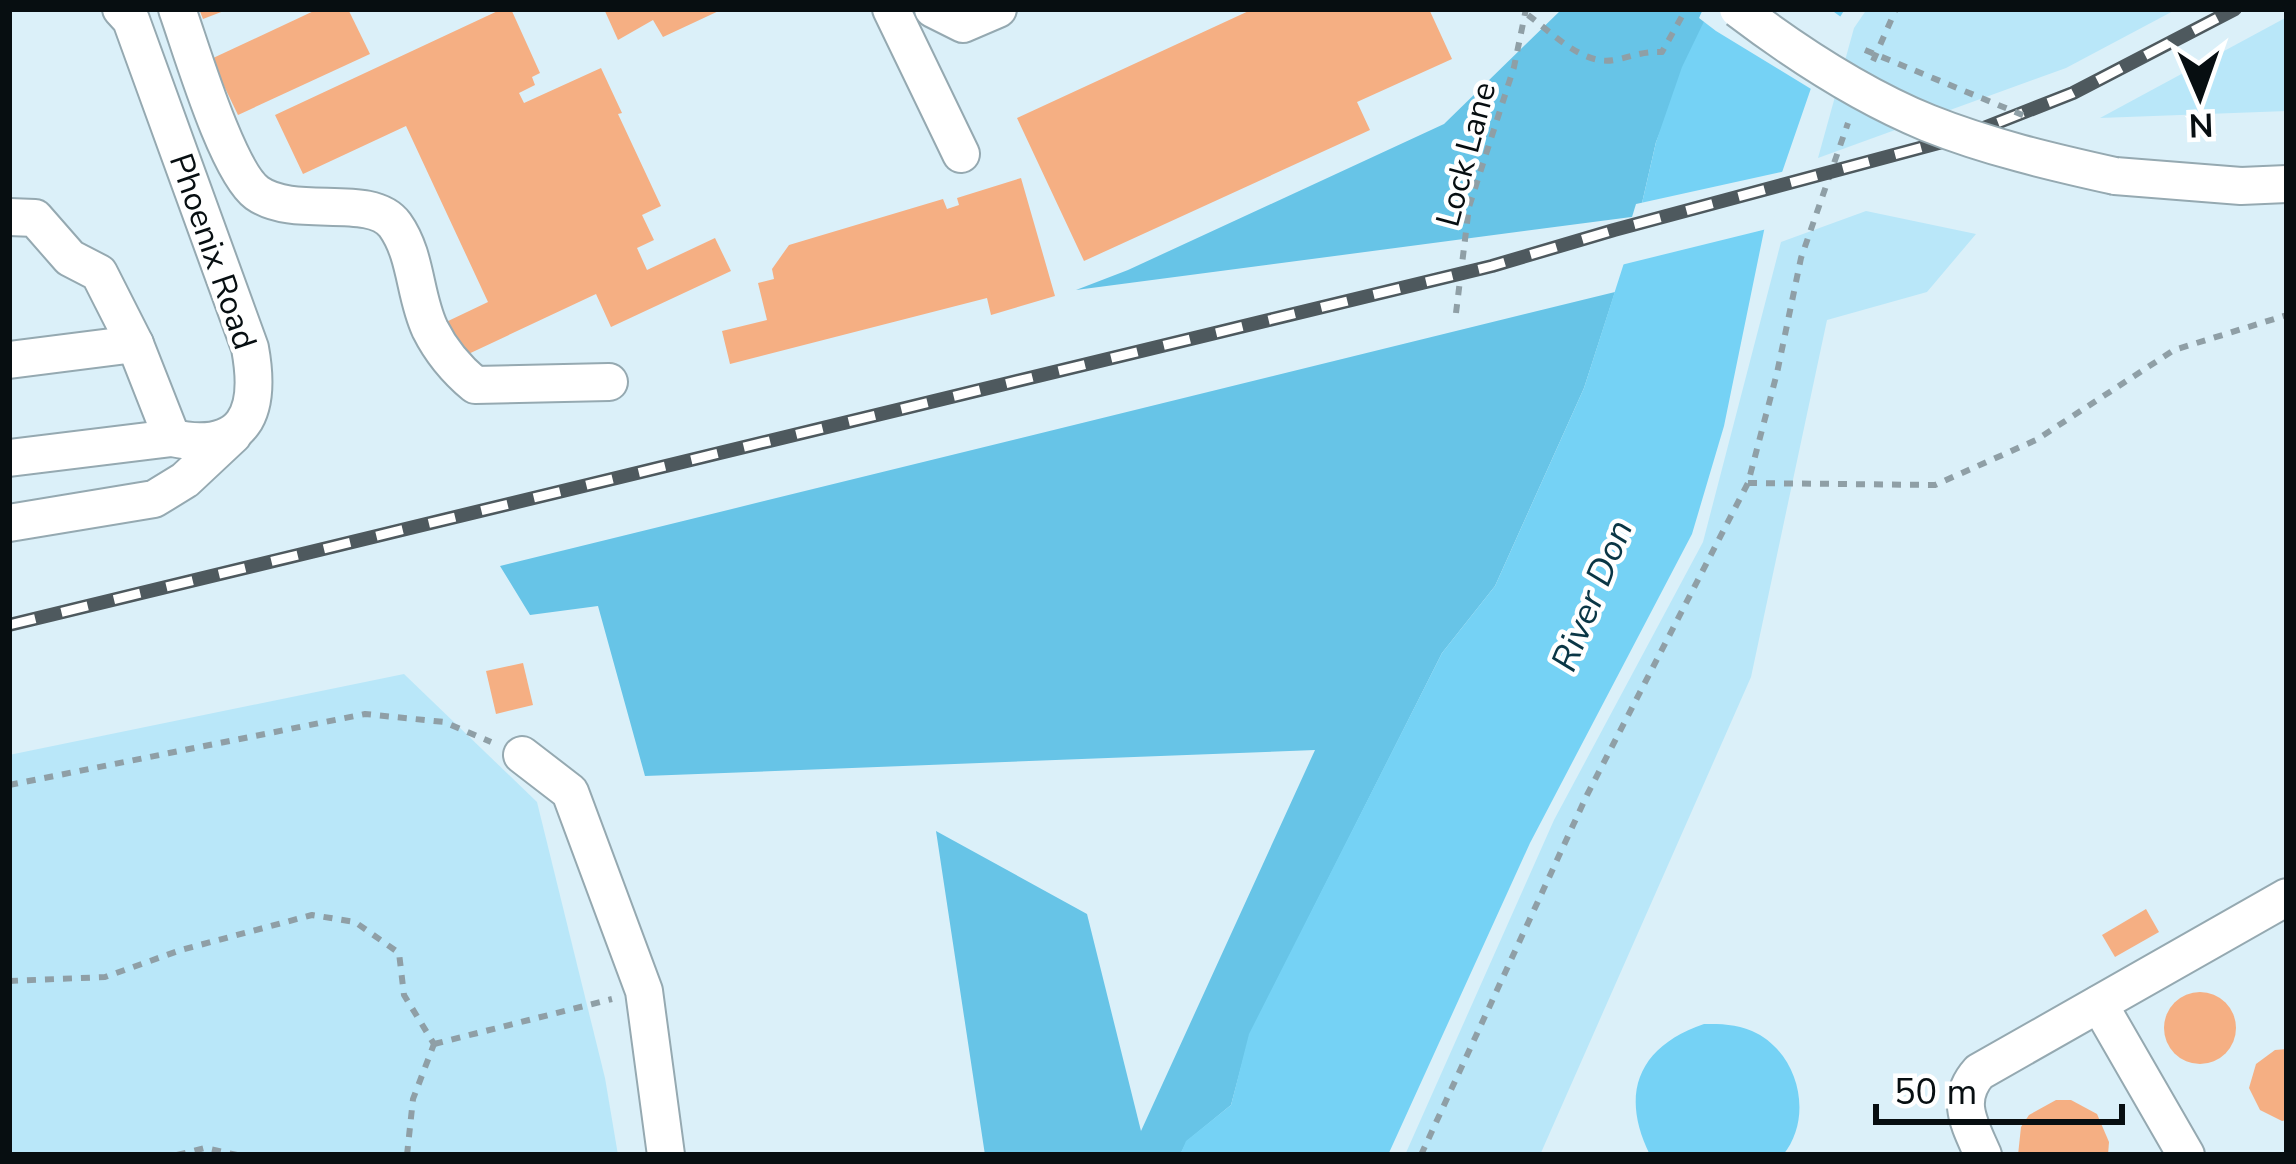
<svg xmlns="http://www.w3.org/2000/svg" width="2296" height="1164" font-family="'Nunito Sans',sans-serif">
	<rect width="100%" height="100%" fill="#dbf0f9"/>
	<g fill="#b9e7f9">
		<polygon points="1867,9 2177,9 2066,68 1818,158 1854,28"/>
		<polygon points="2287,17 2287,111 2100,118"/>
		<polygon points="1866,211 1976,234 1927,292 1827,320 1751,677 1540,1155 1405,1155 1554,820 1703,542 1781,242"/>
		<polygon points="404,674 537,802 605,1078 618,1155 9,1155 9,755"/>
	</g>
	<g fill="#67c4e7">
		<polygon points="1562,9 1710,9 1656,142 1639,216 1076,290 1128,270 1444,124"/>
		<polygon points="1615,292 1584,388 1495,586 1442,653 1250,1034 1231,1105 1187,1141 1180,1155 985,1155 936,831 1087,914 1141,1131 1315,750 645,776 598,606 530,615 500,566"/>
	</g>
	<g fill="#75d2f5">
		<polygon points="1710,9 1845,9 1830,33 1767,216 1724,426 1692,534 1530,843 1388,1155 1180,1155 1186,1141 1231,1105 1249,1034 1442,653 1495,586 1584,388 1639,216 1656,142 1682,67"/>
		<path d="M1704,1024C1721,1024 1736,1024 1752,1031C1798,1051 1815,1116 1783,1155H1650C1619,1093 1639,1046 1704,1024Z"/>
	</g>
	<g fill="#dbf0f9">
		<polygon points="1703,9 1830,9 1845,20 1836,35 1816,92 1716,31 1699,18"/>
		<polygon points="1790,170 1771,228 1617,266 1636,204"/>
	</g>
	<g fill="#f5af83">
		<polygon points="199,9 229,9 203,19"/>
		<polygon points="318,9 348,9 370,54 238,115 211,59"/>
		<polygon points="502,9 511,9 540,73 532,77 535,85 519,93 524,103 601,68 622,113 618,114 661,206 642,215 654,240 637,248 647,270 715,238 731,271 611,327 596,294 462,357 446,322 488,302 406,126 303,174 275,115"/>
		<polygon points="604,9 723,9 663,37 653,20 618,40"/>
		<polygon points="1253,9 1429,9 1452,59 1357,102 1370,130 1084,261 1017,118"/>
		<polygon points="1021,178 1055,296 991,315 987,298 730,364 722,331 767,320 758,283 774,279 772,269 789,245 943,199 947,209 959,205 957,198"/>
		<polygon points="523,663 533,705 496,714 486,671"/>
		<polygon points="2146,909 2159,932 2115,957 2102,935"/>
		<circle cx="2200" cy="1028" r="36"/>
		<polygon points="2287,1049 2287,1120 2282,1121 2260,1110 2249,1088 2256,1064 2275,1050"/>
		<polygon points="2056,1100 2071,1100 2097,1114 2109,1142 2108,1155 2018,1155 2021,1127 2029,1115"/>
	</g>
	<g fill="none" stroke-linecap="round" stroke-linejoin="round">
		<g stroke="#95a9b1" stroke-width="40">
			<g id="minor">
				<path d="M177,9C191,48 227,171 257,193C295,220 371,192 395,225C417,256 414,295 430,329C441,351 457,370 475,385L609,382"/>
				<polyline points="891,9 961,154"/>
				<polyline points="933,9 963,24 998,9"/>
				<polyline points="2115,176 2241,186 2287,184"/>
				<polyline points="9,217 35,218 70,258 99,273 135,344 172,438"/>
				<polyline points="9,360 135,344"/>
				<path d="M9,458L172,438C245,453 262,413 250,348L131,20L121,9"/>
				<polyline points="9,523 154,499 185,480 233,435"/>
				<polyline points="522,755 570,792 644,991 666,1155"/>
				<polyline points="2099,1004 2186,1155"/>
				<path d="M1983,1155C1970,1125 1954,1100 1979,1072L2287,897"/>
			</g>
		</g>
		<g stroke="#8f9fa6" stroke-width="6" stroke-dasharray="9 9" stroke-linecap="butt">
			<path d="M1528,15C1551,32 1583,66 1614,60C1632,57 1642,51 1662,52L1686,9"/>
			<polyline points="1873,61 1896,9"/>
			<polyline points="1456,313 1469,207 1514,67 1526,9"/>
			<polyline points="1748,483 1935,485 2036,440 2174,350 2287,315"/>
			<polyline points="9,785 365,714 444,722 491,742"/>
			<polyline points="9,981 105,977 181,950 312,915 355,922 399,953 404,995 434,1044"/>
			<polyline points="434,1044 612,999"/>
			<polyline points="177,1155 205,1148 237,1155"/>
			<polyline points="407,1155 413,1099 434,1044"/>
			<polyline points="1421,1155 1587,795 1748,483 1777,373 1801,258 1848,123"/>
		</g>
		<use href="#minor" stroke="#fff" stroke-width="36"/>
		<g stroke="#4e595e" stroke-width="14">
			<polyline id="rail" points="9,625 1492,266 1614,230 1961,137 2073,93 2235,9"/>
		</g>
		<use href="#rail" stroke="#fff" stroke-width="9" stroke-dasharray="27" stroke-linecap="butt"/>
		<g stroke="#95a9b1" stroke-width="40" stroke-linecap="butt">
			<path id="minor-bridge" d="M1738,9C1796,53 1860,95 1928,123C1988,147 2052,162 2115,176"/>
		</g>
		<polyline stroke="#8f9fa6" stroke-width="6" stroke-dasharray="9 9" stroke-linecap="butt" points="1865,50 2025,116"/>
		<use href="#minor-bridge" stroke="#fff" stroke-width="36"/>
	</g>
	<g text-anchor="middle" stroke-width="9" stroke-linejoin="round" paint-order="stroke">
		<g font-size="33" fill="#070e11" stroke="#fff">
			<text transform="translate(1465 154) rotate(-75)" y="12">Lock Lane</text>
			<text transform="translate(214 251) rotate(71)" y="12">Phoenix Road</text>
		</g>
		<g font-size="36" font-style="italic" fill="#0a3645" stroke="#fff">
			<text transform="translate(1591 595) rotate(-68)" y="13">River Don</text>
		</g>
	</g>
	<rect width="2296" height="1164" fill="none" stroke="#070e11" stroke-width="24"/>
	<g transform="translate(2200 96) rotate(178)" stroke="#ffffff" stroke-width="9" paint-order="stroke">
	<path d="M0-9L21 45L0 30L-21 45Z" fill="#070e11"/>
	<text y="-18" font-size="33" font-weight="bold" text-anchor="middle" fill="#070e11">N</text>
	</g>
	<path d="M1876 1104v18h246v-18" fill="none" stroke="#070e11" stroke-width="6"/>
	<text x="1894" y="1104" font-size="36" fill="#070e11" stroke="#ffffff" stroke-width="9" paint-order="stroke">50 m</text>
</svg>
